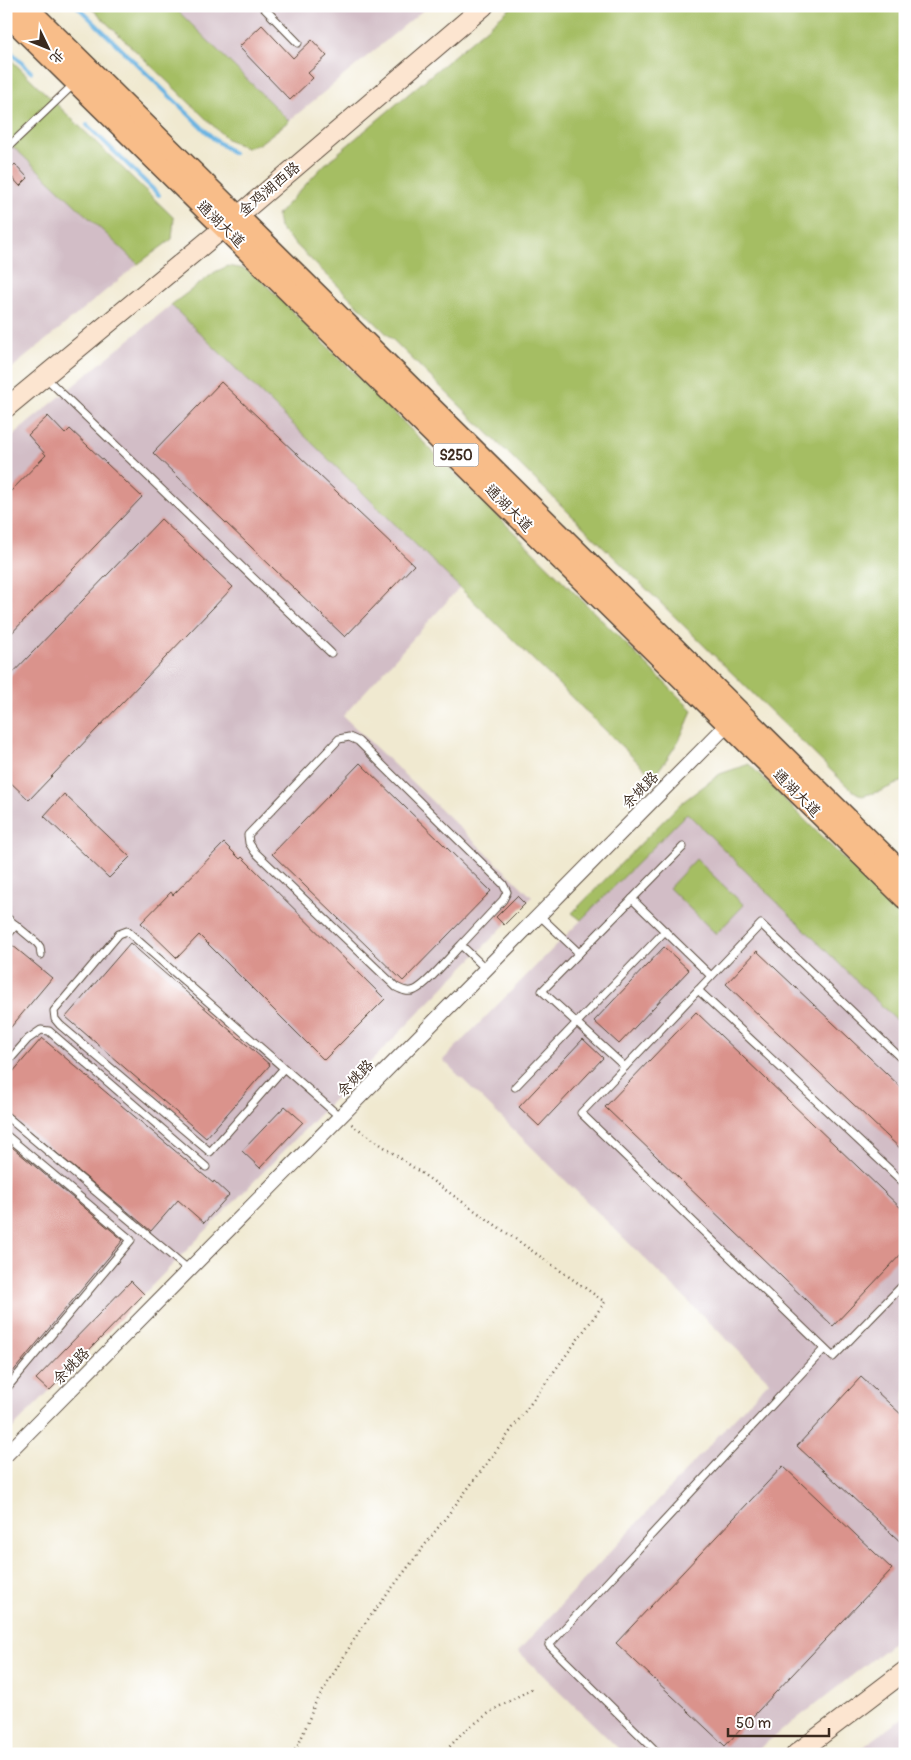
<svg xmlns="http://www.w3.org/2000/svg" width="911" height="1760" font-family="Pangolin,'LXGW WenKai TC',sans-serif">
	<rect width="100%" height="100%" fill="#fff"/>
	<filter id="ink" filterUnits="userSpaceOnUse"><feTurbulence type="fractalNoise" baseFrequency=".02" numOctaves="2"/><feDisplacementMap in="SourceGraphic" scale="10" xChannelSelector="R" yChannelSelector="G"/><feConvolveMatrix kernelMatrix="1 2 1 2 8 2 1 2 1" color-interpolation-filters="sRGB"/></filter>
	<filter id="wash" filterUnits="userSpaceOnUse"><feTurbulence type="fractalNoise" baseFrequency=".0096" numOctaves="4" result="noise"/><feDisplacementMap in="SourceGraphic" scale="20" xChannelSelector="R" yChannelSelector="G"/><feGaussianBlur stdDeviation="1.12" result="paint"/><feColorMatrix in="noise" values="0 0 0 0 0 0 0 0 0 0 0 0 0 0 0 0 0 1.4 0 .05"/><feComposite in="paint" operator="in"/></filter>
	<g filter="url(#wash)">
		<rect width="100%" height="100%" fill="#f0e9d0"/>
		<g fill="#d2bdc6">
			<polygon points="173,6 428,6 289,121"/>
			<polygon points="6,140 138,264 6,373"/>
			<polygon points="171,305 460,587 343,716 532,897 6,1435 6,441"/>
			<polygon points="687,813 905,1029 905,1634 752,1754 624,1754 518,1651 769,1381 443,1060"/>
			<polygon points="905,1716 905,1754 854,1754"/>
		</g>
		<g fill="#a5be64" stroke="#707441">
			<polygon points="89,6 173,6 289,121 259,144 246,148 227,139"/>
			<polygon points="513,6 905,6 905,780 881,791 862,796 850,789 279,228 277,215 324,165"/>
			<polygon points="6,55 174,218 172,239 138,264 6,140"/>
			<path d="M228,266L245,269L258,277L692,710C684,735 670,756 653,777L171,305L215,272Z"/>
			<polygon points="749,764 905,920 905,1029 687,813 581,920 572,913 680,804 720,774"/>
			<polygon points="696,859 744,905 716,934 669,888"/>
		</g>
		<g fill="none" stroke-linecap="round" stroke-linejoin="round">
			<g stroke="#6ab4e2" stroke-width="4">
				<polyline points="77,6 214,139 233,153"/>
				<polyline points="6,47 31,72"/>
				<polyline points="87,125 159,195"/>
			</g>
		</g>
		<g id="blocks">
			<g fill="#da938c">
				<polygon points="262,25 293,58 312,40 327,56 308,73 313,78 290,100 239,47"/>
				<polygon points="15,164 28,178 20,186 7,172"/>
				<polygon points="221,382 414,565 345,637 153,453"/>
				<polygon points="48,416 65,434 70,429 142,497 6,639 6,496 46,455 28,435"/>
				<polygon points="161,519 233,587 29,800 6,778 6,680"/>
				<polygon points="360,763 491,891 403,981 272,854"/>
				<polygon points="64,794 130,857 109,878 44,816"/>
				<polygon points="224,843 240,859 242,857 385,999 324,1060 199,935 177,958 141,923 171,892 173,895"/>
				<polygon points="517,896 525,904 504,925 496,917"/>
				<polygon points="130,943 270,1065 206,1138 66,1017"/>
				<polygon points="12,945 52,978 6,1033 6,952"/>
				<polygon points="664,947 689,970 619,1044 594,1021"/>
				<polygon points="757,951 905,1091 905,1153 726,984"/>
				<polygon points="696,1012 905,1212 905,1250 833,1326 605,1107"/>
				<polygon points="42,1038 213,1183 214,1181 229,1195 204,1223 178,1200 151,1231 6,1111 6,1080"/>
				<polygon points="583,1039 603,1058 539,1126 519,1107"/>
				<polygon points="285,1106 303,1122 260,1168 242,1151"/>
				<polygon points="6,1142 123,1240 6,1380"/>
				<polygon points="131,1281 144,1294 49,1391 36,1379"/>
				<polygon points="861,1377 905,1418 905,1546 797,1446"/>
				<polygon points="783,1466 892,1569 725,1746 616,1643"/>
			</g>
		</g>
	</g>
	<g filter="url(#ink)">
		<use href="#blocks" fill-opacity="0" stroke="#564739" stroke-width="1"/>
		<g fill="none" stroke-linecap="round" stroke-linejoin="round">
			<g stroke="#564739" stroke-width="9">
				<g id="lane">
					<polyline points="262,6 298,43"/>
					<polyline points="6,149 74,84"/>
					<polyline points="45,377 331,653"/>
					<polyline points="632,899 711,976"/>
					<polyline points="539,915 579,953"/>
					<polyline points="6,917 37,943 40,947 41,955"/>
					<polyline points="6,937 16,925"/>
					<path d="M461,945C450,956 428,984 415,990C408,993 402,990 396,987L255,852L249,843L248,835L339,739L349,737L358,741L503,884L507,892L503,900L461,945L486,969"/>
					<polyline points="698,990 905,1184"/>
					<polyline points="905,1062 761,924 581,1113 833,1357 905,1283"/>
					<polyline points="6,1064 28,1039 41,1030 49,1031 206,1167"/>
					<polyline points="625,1067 542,991 683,847"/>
					<polyline points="284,1068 210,1152 60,1025 55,1019 54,1011 119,934 127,931 340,1117"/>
					<polyline points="515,1087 665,931"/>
					<polyline points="6,1116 189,1270"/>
					<polyline points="6,1135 131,1240 6,1389"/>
					<polyline points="659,1754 549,1645 824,1349"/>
				</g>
			</g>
			<g stroke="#564739" stroke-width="16">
				<polyline id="street" points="6,1455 728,724"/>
			</g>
			<g stroke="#564739" stroke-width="21">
				<g id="secondary">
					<polyline points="6,408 238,216 484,6"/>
					<polyline points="796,1754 905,1671"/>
				</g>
			</g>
			<g stroke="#564739" stroke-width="24">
				<g id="primary">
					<polyline points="25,6 905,876"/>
					<polyline points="6,13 905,898"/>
				</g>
			</g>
			<g stroke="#564739" stroke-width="2.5" stroke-dasharray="1 4" stroke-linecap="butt">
				<polyline points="292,1754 299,1744 315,1704 360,1630 482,1470 605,1302 350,1123"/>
				<polyline points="443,1754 462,1733 493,1710 533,1688"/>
			</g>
			<use href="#lane" stroke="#fff" stroke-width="7"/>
			<use href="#street" stroke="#fff" stroke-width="14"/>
			<use href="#secondary" stroke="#fce5d0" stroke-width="19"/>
			<use href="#primary" stroke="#f8bd89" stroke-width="21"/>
		</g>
	</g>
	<g text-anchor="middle" stroke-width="4" stroke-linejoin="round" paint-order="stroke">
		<rect fill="#fff" stroke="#766a62" stroke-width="1" x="433.5" y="443.5" width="45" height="23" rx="4"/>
		<g font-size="14" font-weight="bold" fill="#3b2a1e">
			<text x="456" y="460">S250</text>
		</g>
		<g font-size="15" fill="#3b2a1e" stroke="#fff">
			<text transform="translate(269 189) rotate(-40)" y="5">金鸡湖西路</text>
			<text transform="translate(221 224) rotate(44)" y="5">通湖大道</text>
			<text transform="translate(509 508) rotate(45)" y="5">通湖大道</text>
			<text transform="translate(640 790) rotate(-45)" y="5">余姚路</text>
			<text transform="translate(797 793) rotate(45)" y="5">通湖大道</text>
			<text transform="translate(355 1078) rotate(-45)" y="5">余姚路</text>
			<text transform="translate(71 1366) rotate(-45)" y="5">余姚路</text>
		</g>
	</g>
	<rect width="911" height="1760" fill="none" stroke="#fff" stroke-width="25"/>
	<g transform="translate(48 48) rotate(133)" stroke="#ffffff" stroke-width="4" paint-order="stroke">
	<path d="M0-4L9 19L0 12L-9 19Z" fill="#3b2a1e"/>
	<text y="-8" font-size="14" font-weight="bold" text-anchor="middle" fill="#3b2a1e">北</text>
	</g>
	<path d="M728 1728v8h101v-8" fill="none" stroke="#3b2a1e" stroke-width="2.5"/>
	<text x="736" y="1728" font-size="15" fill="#3b2a1e" stroke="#ffffff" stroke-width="4" paint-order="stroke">50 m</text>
</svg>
